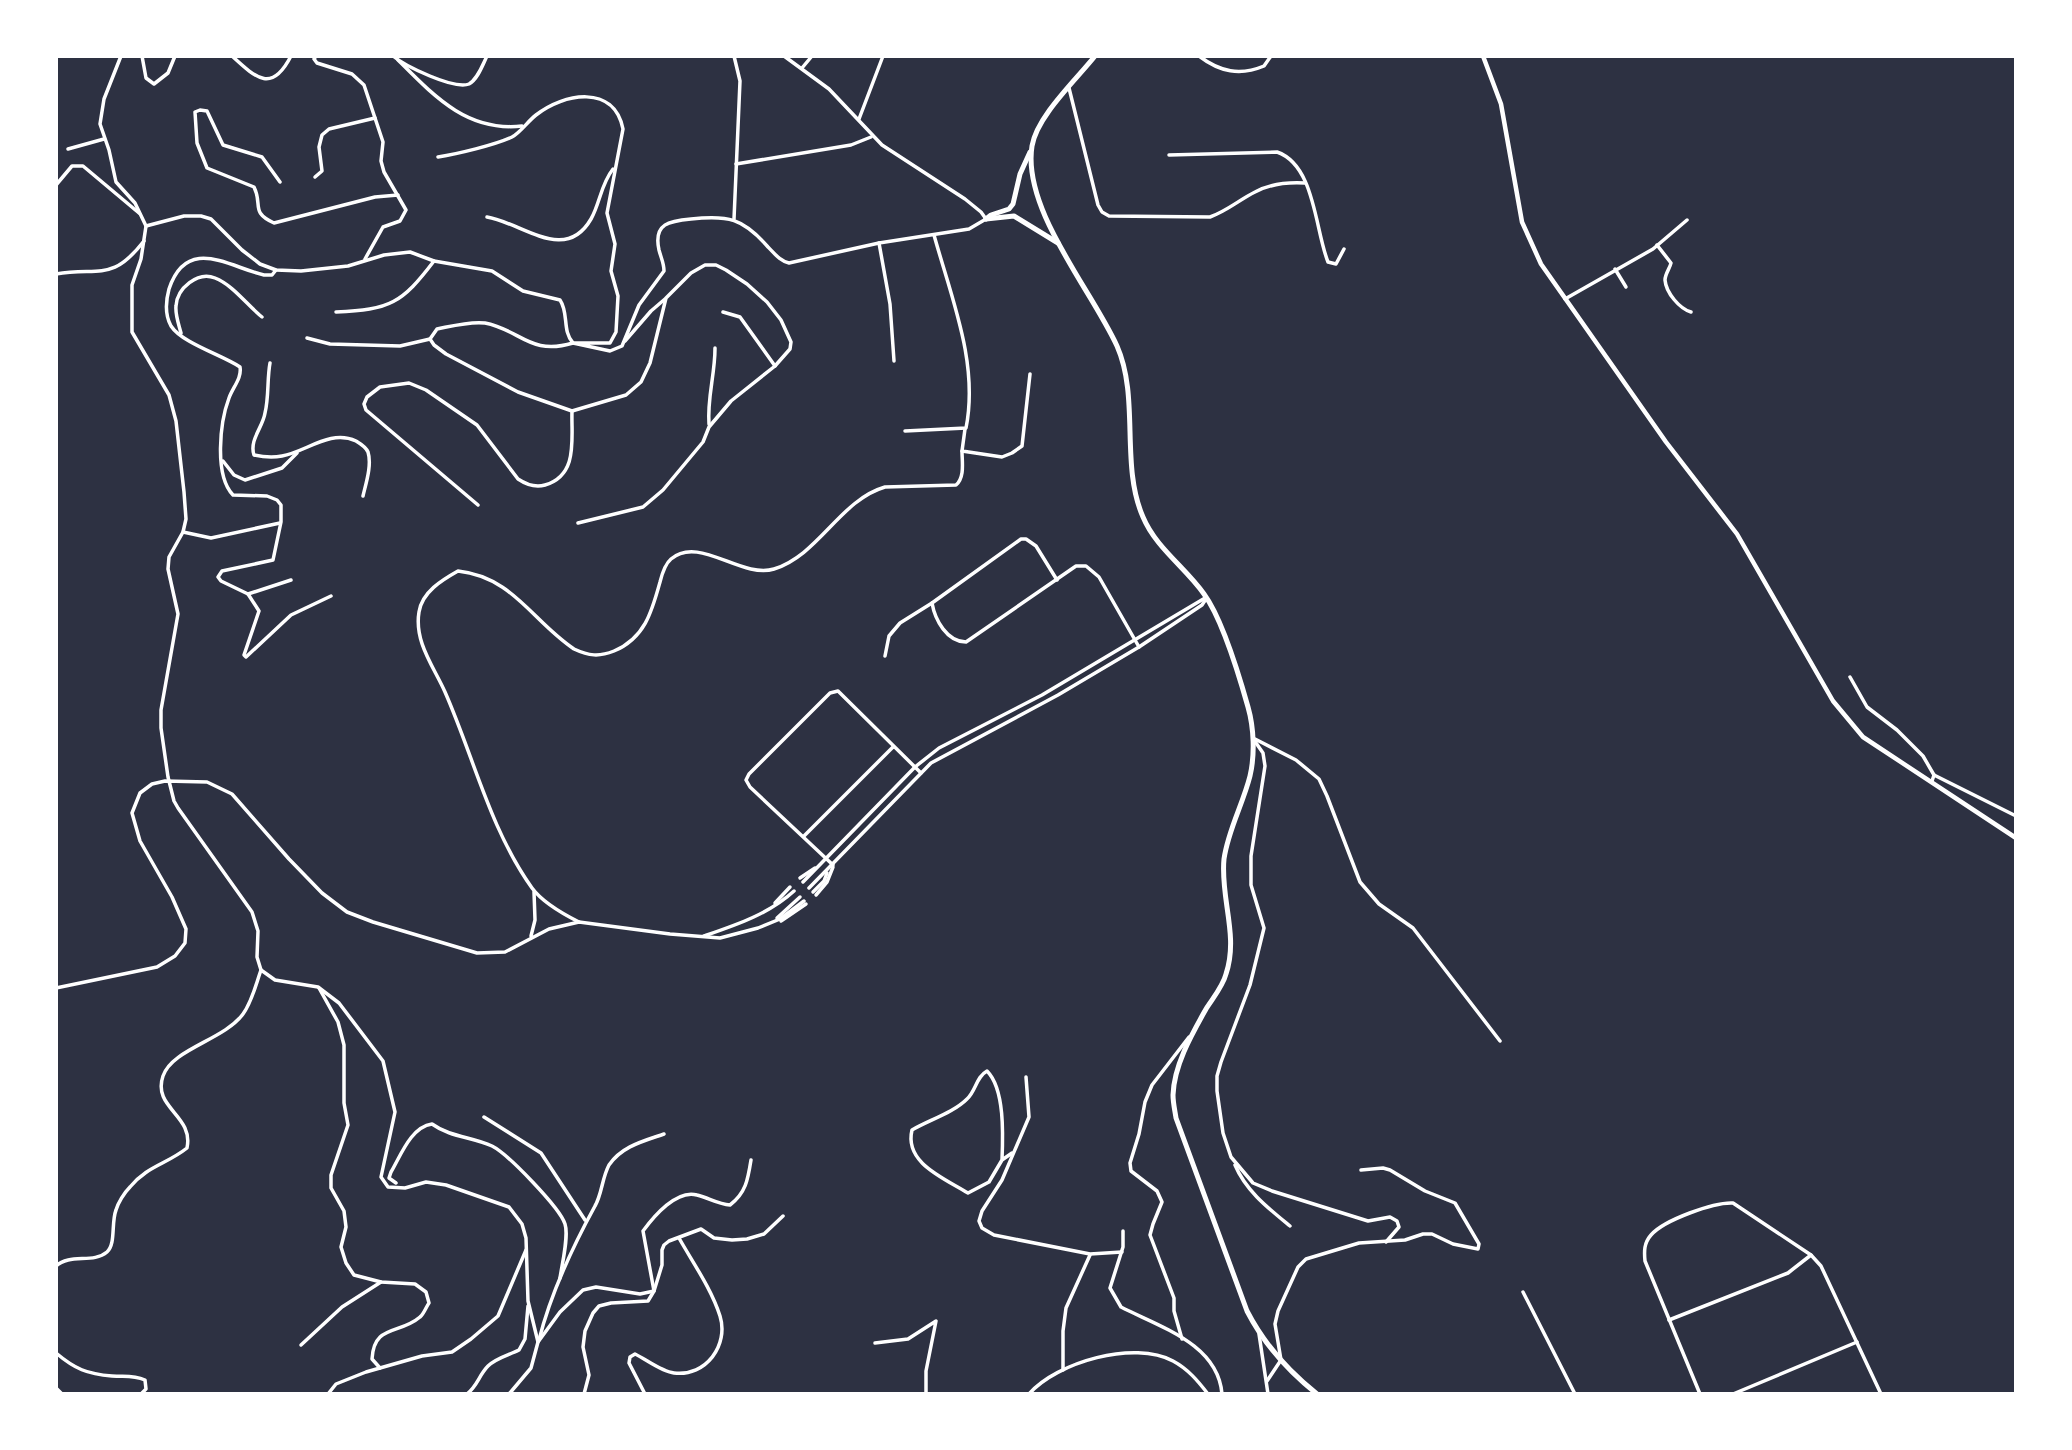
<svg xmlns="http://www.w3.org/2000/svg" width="2072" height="1450" font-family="'Source Sans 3',sans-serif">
	<rect width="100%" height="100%" fill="#2d3142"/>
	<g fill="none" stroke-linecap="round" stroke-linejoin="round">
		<g stroke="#fff" stroke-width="3.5">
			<polyline points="121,56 104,99 100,124 109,150 116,182 135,203 146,226 141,259 132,285 132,332 169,395 176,421 184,492 186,519 183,532 169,557 168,569 178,614 161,710 161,728 168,777 174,801 178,808 252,912 258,931 257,957 261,970 275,980 318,987 339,1003 383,1061 395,1112 381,1177 388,1187 405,1188 426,1182 446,1185 509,1207 522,1224 526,1238 528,1301 538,1342 531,1368 509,1394"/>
			<polyline points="142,56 146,78 154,84 168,73 175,56"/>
			<path d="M232,56C257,79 272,93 291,56"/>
			<polyline points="316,56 314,59 317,63 352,74 364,85 383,142 381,161 384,172 406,210 400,221 383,227 365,259"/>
			<path d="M393,56C405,66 454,90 469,84C478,79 483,64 487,56"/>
			<path d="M1199,56C1220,72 1240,76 1264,66L1271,56"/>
			<path d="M398,60C434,96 467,132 522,126"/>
			<polyline points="802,68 812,56"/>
			<path d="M1069,88L1098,205L1102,212L1109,216L1210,217C1227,211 1239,200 1255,192C1270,184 1288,182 1305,183"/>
			<polyline points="859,119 883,56"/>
			<polyline points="68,149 104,139"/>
			<path d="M1169,155L1277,152C1315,165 1315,230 1328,262L1336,264L1344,249"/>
			<path d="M438,157C457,154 495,145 512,137C521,132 527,122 536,115C564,93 614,84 623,129L607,213L615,244L611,271L618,296L616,332L610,343H573L610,351L622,346L639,305L664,271C664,263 661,258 659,250C653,223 670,221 691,219C728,215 743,218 768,247C775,254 780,261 789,263L879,243L969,229L986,219L981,212L965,199L882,145L829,89L784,56"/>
			<polyline points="736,164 851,145 871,137"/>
			<polyline points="315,177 322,171 319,147 322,135 329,129 375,118"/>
			<path d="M280,182L262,157L223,145L207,111L200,110L195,112L197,143L207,168L254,187C263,205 250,212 274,223L375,197L398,195"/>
			<polyline points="56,185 72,166 83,166 139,213"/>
			<path d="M487,217C523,223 565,264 591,219C600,203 601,184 613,169"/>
			<polyline points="734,219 740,81 734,56"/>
			<path d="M146,226L184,216H201L211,219L242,250L260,264L276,270L301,271L348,266L384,255L410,252L434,261L492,271L523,291L560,300C569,313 562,331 573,343C530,356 521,330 485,323C470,321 452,326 437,329L430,339L434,345L446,354L518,392L572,411L626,395L641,382L650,363L666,298L691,273L705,265H716L726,270L747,284L767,302L781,320L791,342L790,349L775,366L731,401L709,427L703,442L663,490L643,507L578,523"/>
			<polyline points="879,243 890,304 894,361"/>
			<path d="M1657,245L1671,263C1670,268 1665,274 1665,280C1666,293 1680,309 1691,312"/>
			<polyline points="1615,269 1626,287"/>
			<path d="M276,270L272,275H264C229,267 187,235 169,289C166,300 165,315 171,326C182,343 222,355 240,367C242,378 233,387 229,398C220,422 214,475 233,495L267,496L277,500L281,505V522L273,560L222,571L218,577L221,581L248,594L291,580"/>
			<path d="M56,274C101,267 112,282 144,241"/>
			<polyline points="1565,299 1653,249 1687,220"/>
			<path d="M336,312C390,310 402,303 434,261"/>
			<polyline points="723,312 740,317 775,366"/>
			<path d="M181,333C179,325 175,315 176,306C177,288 198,271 215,278C233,285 247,305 262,317"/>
			<polyline points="307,338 330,344 400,346 430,339"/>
			<polyline points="625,341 651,311 665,299"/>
			<path d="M270,363C267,379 269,397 265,413C263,427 249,440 254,455C263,457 272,458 282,456C306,452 330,429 356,441C361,444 366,447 368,452C372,465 366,483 363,496"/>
			<path d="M709,424C707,398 715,375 715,348"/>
			<polyline points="965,429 962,451 1002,457 1012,453 1022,446 1030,374"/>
			<path d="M905,431L966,428C979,363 951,297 934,235"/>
			<polyline points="223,461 234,475 245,480 282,468 297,453"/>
			<path d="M478,505L366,410L364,404L367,397L380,387L409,383L426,390L477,425L518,479C527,485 535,488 545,485C579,475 571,438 572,411"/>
			<polyline points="183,532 211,538 280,523"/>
			<polyline points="248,594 259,611 244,655 246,657 291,615 331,596"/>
			<path d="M932,603C935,620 947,642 966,642L1076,566H1086L1099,577L1139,647"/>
			<polyline points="885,656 889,636 900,623 932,603 1021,539 1026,539 1036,546 1057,580"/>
			<polyline points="1850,677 1867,707 1897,730 1923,756 1934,775 1932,781"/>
			<polyline points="1255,739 1296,760 1319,779 1327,796 1360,882 1379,904 1413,928 1500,1041"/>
			<polyline points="1254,740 1263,753 1265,766 1251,856 1251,885 1264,928 1250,985 1221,1062 1217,1076 1217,1091 1223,1133 1231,1157 1253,1183 1272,1191 1368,1221 1390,1217 1397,1221 1399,1227 1386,1242"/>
			<polyline points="1934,775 2016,816"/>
			<polyline points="804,836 893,747"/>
			<polyline points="833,865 750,787 746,780 749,774 830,693 838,691 921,773"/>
			<polyline points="800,878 815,868"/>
			<polyline points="803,882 915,767 939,748 1042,695 1205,598"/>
			<polyline points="809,888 931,763 1058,695 1139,647 1202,605 1206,599"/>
			<polyline points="813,892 824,881 827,873"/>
			<polyline points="816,895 827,882 833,867"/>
			<polyline points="775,903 790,887"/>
			<polyline points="777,918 800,897"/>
			<polyline points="781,921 806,904"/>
			<path d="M579,922C563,914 543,903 532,888C490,829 474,758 445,692C434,667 414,642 419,612C422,592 442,580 458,571C513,577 532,621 574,649C589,656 599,657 614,651C645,638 652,611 660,582C662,574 665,564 671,559C699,535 741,579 774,569C819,555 840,500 885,487L956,485C965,477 962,462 962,451"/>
			<polyline points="531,936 535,920 534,892"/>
			<path d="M704,936C736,925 769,914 794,891"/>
			<polyline points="56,988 157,967 175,956 185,943 186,929 172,897 140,841 132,813 140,793 152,784 165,781 207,782 232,794 289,859 322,893 347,912 373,922 477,953 505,952 549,929 579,922 670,934 720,938 758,928 780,919 804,901"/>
			<path d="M319,988L338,1022L344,1045V1103L348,1125L331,1175V1188L344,1211L346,1227L341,1247L346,1263L354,1275L381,1282L415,1284L426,1292L429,1303C426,1307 424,1314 420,1317C399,1335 374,1324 372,1359L380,1368"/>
			<polyline points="1026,1077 1029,1117 1002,1180 982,1211 979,1221 982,1228 994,1235 1090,1254 1122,1252"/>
			<polyline points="484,1117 541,1153 585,1220"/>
			<path d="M1002,1160C1003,1136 1005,1089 987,1071C976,1077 976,1091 967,1099C953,1113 929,1120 912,1130C904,1163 944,1178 968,1193L989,1182L1002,1160L1012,1153"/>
			<path d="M1235,1165C1246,1191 1268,1208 1290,1226"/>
			<path d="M396,1183L389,1178L391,1172C401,1155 411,1127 432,1124C450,1137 472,1137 492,1146C508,1154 560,1208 565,1224C569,1236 562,1264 560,1278"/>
			<path d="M1123,1231V1247L1110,1288L1121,1307C1160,1327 1218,1344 1222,1394"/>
			<path d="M56,1266C70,1253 93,1264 107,1252C116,1244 111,1223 116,1210C118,1203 124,1193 130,1187C147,1166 167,1164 187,1148C194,1115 152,1108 163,1076C172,1049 224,1040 243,1014C252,1002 256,984 261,970"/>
			<polyline points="1523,1292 1575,1394"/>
			<polyline points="1669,1320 1788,1273 1811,1255"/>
			<polyline points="1259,1334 1268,1394"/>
			<polyline points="1182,1339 1174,1311 1174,1298 1150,1235 1153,1224 1162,1202 1157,1191 1131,1171 1130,1163 1139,1134 1145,1102 1152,1085 1189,1037"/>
			<path d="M539,1340C551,1292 572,1248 595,1206C602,1194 602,1178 609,1165C622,1146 644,1141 664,1134"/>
			<polyline points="538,1342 560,1312 583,1290 596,1287 640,1294 654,1291 662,1265 662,1250 664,1245 669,1241 701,1229 714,1238 732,1240 747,1239 764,1234 783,1216"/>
			<polyline points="875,1343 908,1339 936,1321 926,1371 926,1394"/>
			<polyline points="301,1345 342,1307 381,1282"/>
			<path d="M56,1353C75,1369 87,1374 112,1376C125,1377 133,1375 145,1380L146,1389L141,1394"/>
			<polyline points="1063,1370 1063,1331 1066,1308 1090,1255"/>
			<polyline points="1267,1381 1281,1360 1275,1324 1278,1311 1298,1267 1306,1259 1359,1243 1405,1240 1423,1234 1432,1234 1453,1244 1478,1249 1479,1244 1455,1203 1425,1191 1390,1170 1383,1168 1361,1170"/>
			<polyline points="56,1388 62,1394"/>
			<polyline points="328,1394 336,1384 366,1372 422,1356 452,1352 471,1339 498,1316 526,1250"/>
			<path d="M467,1394C478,1385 479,1375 488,1366C496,1358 509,1355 519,1350L525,1339L528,1306"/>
			<path d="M584,1394L589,1375L583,1347L585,1331L593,1313L599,1306L611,1303L648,1301L654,1291L643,1231C654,1216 677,1189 697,1195C709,1198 718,1204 730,1205C746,1193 748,1179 751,1160"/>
			<path d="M645,1394L629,1363L630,1357L635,1354C647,1360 662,1372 674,1373C706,1377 729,1345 720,1316C711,1288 693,1263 679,1238"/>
			<path d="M1029,1394C1057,1362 1134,1340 1173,1361C1188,1369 1198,1381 1208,1394"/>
			<path d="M1700,1394L1645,1261C1644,1251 1644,1243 1651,1235C1664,1220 1714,1202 1733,1203L1811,1255L1821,1266L1881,1394"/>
			<polyline points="1733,1394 1857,1342"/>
		</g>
		<polyline stroke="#fff" stroke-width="4.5" points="1483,56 1501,104 1522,222 1541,264 1666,442 1737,534 1833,701 1863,737 2016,838"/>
		<g stroke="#fff" stroke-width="5">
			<path d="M1095,56C1076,80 1037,116 1032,146C1022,209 1091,289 1117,346C1140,398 1120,465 1143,517C1156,548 1185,567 1204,594C1223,620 1239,675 1248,707C1254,728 1255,755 1250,776C1243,804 1228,830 1224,859C1220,898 1239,935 1226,974C1223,986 1213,998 1206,1009C1192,1034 1174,1065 1173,1095C1173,1103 1175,1111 1176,1118L1247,1311C1264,1344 1288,1371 1317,1394"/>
			<polyline points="986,219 991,215 1009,209 1013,204 1020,174 1030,152"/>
			<polyline points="986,219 1014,216 1058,243"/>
		</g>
	</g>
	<rect width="2072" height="1450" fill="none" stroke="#ffffff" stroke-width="116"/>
</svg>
